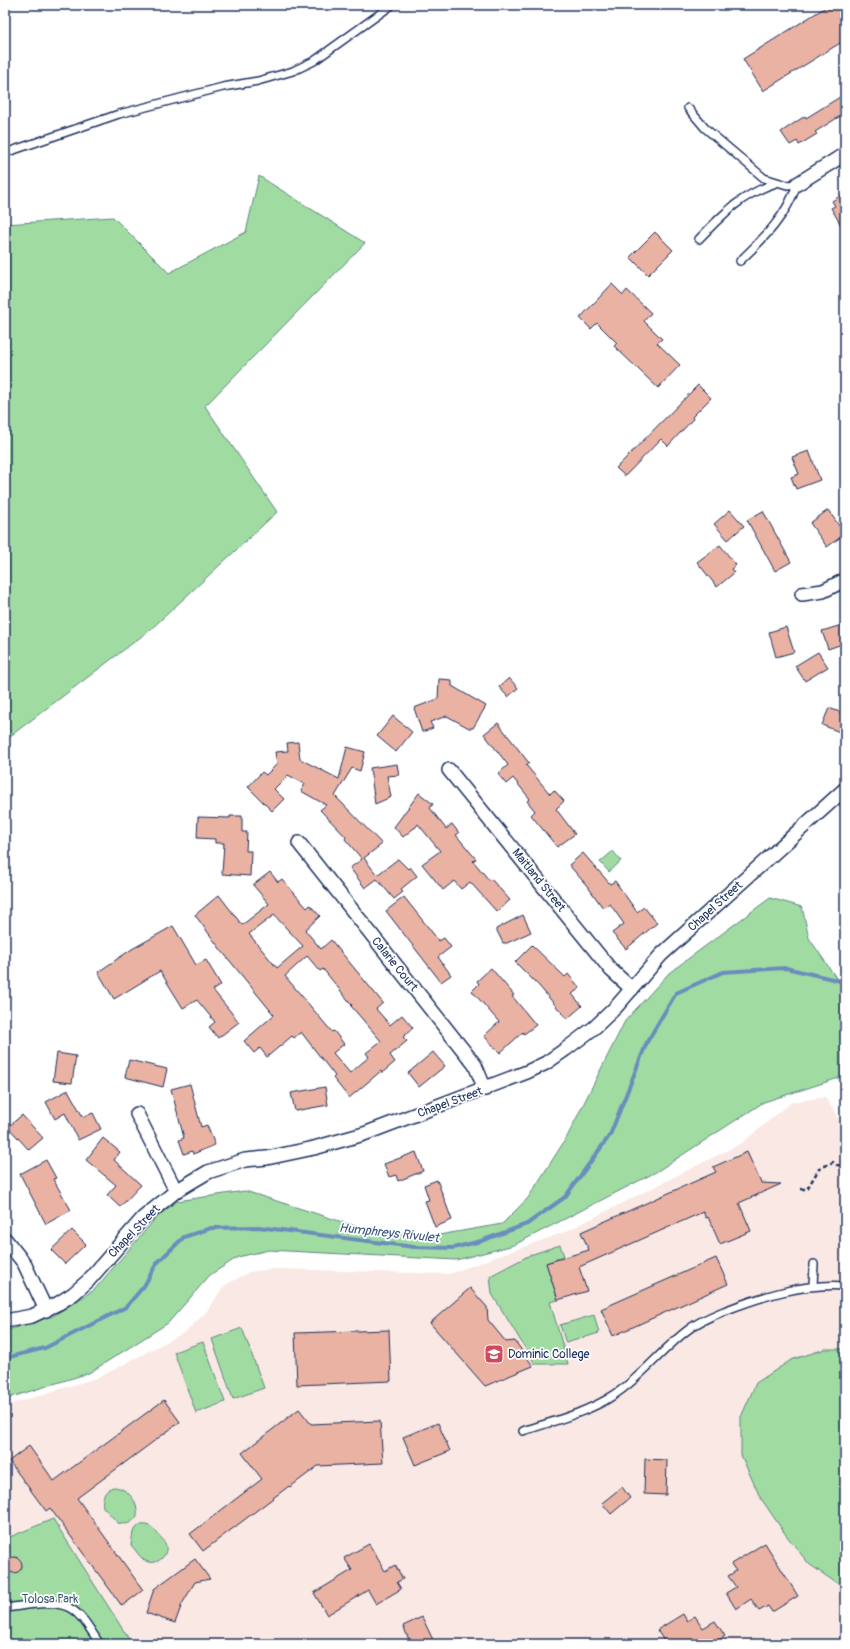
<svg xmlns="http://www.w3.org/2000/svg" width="850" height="1649" font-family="Pangolin,sans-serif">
	<rect width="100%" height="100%" fill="#fff"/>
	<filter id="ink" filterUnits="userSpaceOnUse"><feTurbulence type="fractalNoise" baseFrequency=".025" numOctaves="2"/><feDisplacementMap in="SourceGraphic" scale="8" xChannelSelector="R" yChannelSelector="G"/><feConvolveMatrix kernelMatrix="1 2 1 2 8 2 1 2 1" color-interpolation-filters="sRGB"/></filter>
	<g filter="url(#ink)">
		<polygon fill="#f9e8e3" points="825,1097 845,1129 845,1644 132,1644 53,1520 5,1539 5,1406 100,1377 187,1331 207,1311 224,1286 249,1272 276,1269 449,1274 565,1232 742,1143 792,1102"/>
		<g fill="#a0dca2" stroke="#5e8680">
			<polygon points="259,176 365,243 205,406 277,512 150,630 5,740 5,224 113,217 169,273 246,232"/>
			<polygon points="613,851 621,861 609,872 600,862"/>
			<polygon points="770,898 802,907 809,938 845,991 845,1076 764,1102 656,1172 514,1245 456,1260 269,1250 238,1257 210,1275 168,1323 89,1373 5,1399 5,1331 53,1316 94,1290 156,1218 177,1201 245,1191 371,1231 439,1235 502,1224 528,1198 567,1137 625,1021 669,973"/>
			<polygon points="560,1245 564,1256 546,1263 558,1300 550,1302 568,1364 535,1364 492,1294 490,1276 530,1255"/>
			<polygon points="594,1315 599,1333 566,1343 560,1325"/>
			<polygon points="242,1328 264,1388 233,1399 212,1339"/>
			<polygon points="203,1342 225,1402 196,1413 174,1352"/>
			<polygon points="825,1349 845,1349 845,1586 835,1582 809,1564 786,1535 760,1497 741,1455 741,1417 756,1383 791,1360"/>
			<path d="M113,1487C127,1487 139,1502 137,1516C131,1524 127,1525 118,1523L103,1507C101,1498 105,1490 113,1487Z"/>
			<polygon points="53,1519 132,1644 5,1644 5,1539"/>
			<path d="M139,1525C147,1524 152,1526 157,1533C160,1537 165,1541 166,1546C168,1558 153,1568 143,1559C138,1555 135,1549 131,1545L133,1532Z"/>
		</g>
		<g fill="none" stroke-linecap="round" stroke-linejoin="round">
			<polyline stroke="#6b8ebc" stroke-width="4" points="5,1358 45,1348 126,1307 144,1286 157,1263 184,1237 211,1228 258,1227 414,1247 453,1248 481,1241 527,1224 565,1197 610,1135 647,1042 676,993 723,972 786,968 845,982"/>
		</g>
		<g fill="#eab2a2" stroke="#1b2f5e" fill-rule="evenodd">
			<polygon points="829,5 845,5 845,40 763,91 743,59"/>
			<polygon points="840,97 845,104 845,113 815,132 817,134 799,145 797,141 790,145 781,132 805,116 806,118"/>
			<polygon points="845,193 845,232 831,208 835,206 832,201"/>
			<polygon points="655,232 673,250 648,275 630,257"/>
			<polygon points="612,284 623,295 627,290 651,313 644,321 662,339 657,343 680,365 658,388 614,346 617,343 597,323 591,329 580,318"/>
			<polygon points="698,385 711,398 692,417 693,419 668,446 661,439 625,476 616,468"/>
			<polygon points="809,451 820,480 796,489 791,477 799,474 792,457"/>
			<polygon points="730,510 744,526 728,540 714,524"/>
			<polygon points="828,510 845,534 827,547 810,523"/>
			<polygon points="763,511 791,562 775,571 747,520"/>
			<polygon points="720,545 736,565 731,569 734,573 717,587 697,562"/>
			<polygon points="845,624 845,643 828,649 822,631"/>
			<polygon points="786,627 794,652 776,657 769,632"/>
			<polygon points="818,652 828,667 805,681 795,666"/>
			<polygon points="509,678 518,688 508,697 499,687"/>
			<polygon points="439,679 452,680 452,686 486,706 473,728 469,728 447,716 430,722 433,728 422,732 414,708 438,699"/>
			<polygon points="829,708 845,714 845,734 822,725"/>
			<polygon points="393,716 412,732 396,752 377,736"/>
			<polygon points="498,723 529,763 526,765 550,794 554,790 564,801 556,809 575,834 557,847 531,815 535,811 527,801 530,799 513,778 506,784 498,774 508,765 484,734"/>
			<polygon points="298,742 300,759 339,779 347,747 365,752 360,771 352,768 335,796 382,844 364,858 377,875 398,859 408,869 410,867 417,876 401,889 403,892 394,899 377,879 365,888 350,868 362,859 345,839 346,837 320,810 326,805 301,791 305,784 288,775 274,789 284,799 272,811 248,787 262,772 266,775 277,764 275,752 288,751 287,743"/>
			<polygon points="397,764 399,775 387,776 391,797 375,804 370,768"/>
			<polygon points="419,793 433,804 430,808 446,829 452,824 459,833 456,835 476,859 473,861 489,880 491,879 510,900 497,912 470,882 461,889 454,881 443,890 422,864 440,851 418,824 415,828 414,828 403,837 394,827"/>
			<polygon points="230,816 242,816 242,832 247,832 246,851 251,851 250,876 222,874 224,843 215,843 215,839 197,838 198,817 230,818"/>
			<polygon points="583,853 610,884 615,881 637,912 644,907 657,923 626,949 612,933 624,924 610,904 603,908 588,887 569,865"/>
			<path d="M270,872L278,882L282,879L307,908L310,905L320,916L305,930L321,949L331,940L383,1003L376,1009L390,1025L402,1015L413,1028L403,1037L407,1041L390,1055L395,1062L382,1073L381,1071L349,1098L333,1078L335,1076L301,1032L294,1038L292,1036L267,1057L260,1048L254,1053L244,1041L274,1015L221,950L195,915L219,895L242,925L269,904L253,885ZM274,915L303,946L277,968L249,934ZM307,956L320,971L323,969L352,1005L351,1006L381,1041L366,1053L369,1057L350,1073L333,1053L344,1044L334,1031L332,1032L285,976Z"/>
			<polygon points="404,897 439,941 444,938 451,947 438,957 451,975 441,982 386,911"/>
			<polygon points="523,915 531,932 507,943 503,943 496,929"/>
			<polygon points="173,926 196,965 206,960 221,985 213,990 239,1022 218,1038 209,1027 215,1022 197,1000 183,1008 160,971 114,999 98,972 132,949"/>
			<polygon points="532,945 565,977 568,974 580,988 572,994 582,1006 567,1019 539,986 515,962"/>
			<polygon points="491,968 514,995 512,996 536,1025 524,1034 523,1032 500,1053 484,1036 499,1022 472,991 479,984 477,981"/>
			<polygon points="433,1052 445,1066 419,1087 408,1073"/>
			<polygon points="57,1053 76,1056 72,1083 53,1081"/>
			<polygon points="129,1060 167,1069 163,1087 125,1077"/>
			<polygon points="190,1084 201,1127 207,1125 215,1145 193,1154 192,1151 184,1154 179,1140 184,1138 171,1089"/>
			<polygon points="325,1087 328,1105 295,1111 291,1093"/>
			<polygon points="68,1090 83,1117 93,1113 101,1129 78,1140 65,1113 55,1119 46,1102"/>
			<polygon points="22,1115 43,1138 29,1150 8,1127"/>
			<polygon points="103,1138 120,1152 114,1160 141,1185 120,1207 107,1195 116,1185 86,1160"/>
			<polygon points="416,1152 423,1171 398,1181 396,1175 389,1177 384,1164"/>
			<polygon points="747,1152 761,1183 781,1184 739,1203 751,1231 720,1244 708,1217 706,1218 703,1212 579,1267 587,1291 558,1300 546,1263 589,1250 581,1232 716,1172 713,1167"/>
			<polygon points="46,1160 56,1178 53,1179 71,1210 46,1224 20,1174"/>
			<polygon points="437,1180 452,1220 435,1227 425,1201 429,1200 424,1185"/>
			<polygon points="72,1230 86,1244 65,1264 51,1250"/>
			<polygon points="716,1258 728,1284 613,1336 601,1309"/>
			<polygon points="470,1288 487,1307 488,1320 506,1342 515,1341 533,1366 485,1386 430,1323"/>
			<polygon points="389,1330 391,1381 297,1385 295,1333"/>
			<polygon points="164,1400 180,1422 77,1498 143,1590 122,1606 50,1508 46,1511 9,1461 29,1446 54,1481"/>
			<polygon points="299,1409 311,1424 380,1421 383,1463 318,1466 290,1487 289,1486 203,1551 190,1534 262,1479 242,1453"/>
			<polygon points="438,1423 450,1451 415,1465 403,1437"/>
			<polygon points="645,1459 667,1460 666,1495 644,1494"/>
			<polygon points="622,1487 630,1498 611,1514 602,1503"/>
			<polygon points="765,1543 798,1596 772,1612 768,1606 759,1611 751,1599 736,1609 726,1593 736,1587 728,1576 736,1571 731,1564"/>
			<polygon points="369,1544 385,1571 395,1565 403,1579 397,1582 401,1589 376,1604 368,1590 327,1615 314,1593 352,1570 344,1558"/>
			<circle cx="14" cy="1565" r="8"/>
			<polygon points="195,1559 210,1579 195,1582 182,1604 175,1623 146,1613 154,1589"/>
			<polygon points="683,1614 687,1621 695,1616 703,1628 715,1621 725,1636 719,1640 721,1644 666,1644 657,1630"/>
			<polygon points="422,1617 435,1644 411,1644 403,1626"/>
		</g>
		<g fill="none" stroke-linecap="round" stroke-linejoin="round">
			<g stroke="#1b2f5e" stroke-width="10">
				<g id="lane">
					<path d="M688,108L705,128L764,178L787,185L797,184C787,216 764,238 740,261"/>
					<polyline points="5,153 119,114 223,87 258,81 293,71 314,61 392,5"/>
					<path d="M699,239C723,214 742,194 776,183"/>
					<polyline points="813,1286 814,1264"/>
					<path d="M523,1431C551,1422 589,1412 614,1395C642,1377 662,1349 689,1329C699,1321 712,1316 724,1311C763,1296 803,1283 845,1286"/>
					<path d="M5,1608C24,1606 57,1598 73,1610C85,1618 92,1633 100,1644"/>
				</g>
			</g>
			<g stroke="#1b2f5e" stroke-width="16">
				<g id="street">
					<polyline points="797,184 845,154"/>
					<polyline points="802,594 823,591 845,580"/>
					<polyline points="449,770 611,970 632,989"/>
					<polyline points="299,843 475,1065 485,1089"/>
					<polyline points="137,1114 176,1191"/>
					<polyline points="5,1239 24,1263 46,1310"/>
					<polyline points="5,1321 32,1316 59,1303 73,1294 88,1281 143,1218 176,1191 208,1172 245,1160 267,1158 314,1148 364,1134 527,1072 546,1063 566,1049 595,1027 616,1007 661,955 845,789"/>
				</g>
			</g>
			<polyline stroke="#1b2f5e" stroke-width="2.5" stroke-dasharray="4 3" stroke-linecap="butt" points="801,1189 807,1189 819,1169 833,1162 837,1165 845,1166"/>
			<use href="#lane" stroke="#fff" stroke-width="7"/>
			<use href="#street" stroke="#fff" stroke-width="13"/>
		</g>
	</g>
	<defs>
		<g id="school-square" transform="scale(1)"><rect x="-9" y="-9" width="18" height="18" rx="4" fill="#d1495b" stroke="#fff"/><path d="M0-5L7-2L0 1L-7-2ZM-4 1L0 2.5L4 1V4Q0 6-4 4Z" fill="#fff"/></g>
	</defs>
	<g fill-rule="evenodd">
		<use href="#school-square" x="494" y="1354"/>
	</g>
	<g text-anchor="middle" stroke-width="3.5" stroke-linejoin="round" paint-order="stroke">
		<g font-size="12" fill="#1b2f5e" stroke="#fff">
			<text transform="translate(539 880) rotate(51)" y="4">Maitland Street</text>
			<text transform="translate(715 906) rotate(-42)" y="4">Chapel Street</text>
			<text transform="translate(395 964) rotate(51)" y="4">Calarie Court</text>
			<text transform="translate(450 1102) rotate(-20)" y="4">Chapel Street</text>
			<text transform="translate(134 1231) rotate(-46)" y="4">Chapel Street</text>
		</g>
		<g font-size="12" fill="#1b2f5e" stroke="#fff" text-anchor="start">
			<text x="508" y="1358">Dominic College</text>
		</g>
		<g font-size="12" fill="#3c5a6f" stroke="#fff">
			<text x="50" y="1603">Tolosa Park</text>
		</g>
		<g font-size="13" font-style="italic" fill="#3c5785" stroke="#fff">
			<text transform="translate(389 1232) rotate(6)" y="5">Humphreys Rivulet</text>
		</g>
	</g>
	<rect width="850" height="1649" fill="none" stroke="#fff" stroke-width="20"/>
	<rect x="10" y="10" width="830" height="1629" fill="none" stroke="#1b2f5e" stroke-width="1.5" filter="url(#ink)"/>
</svg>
